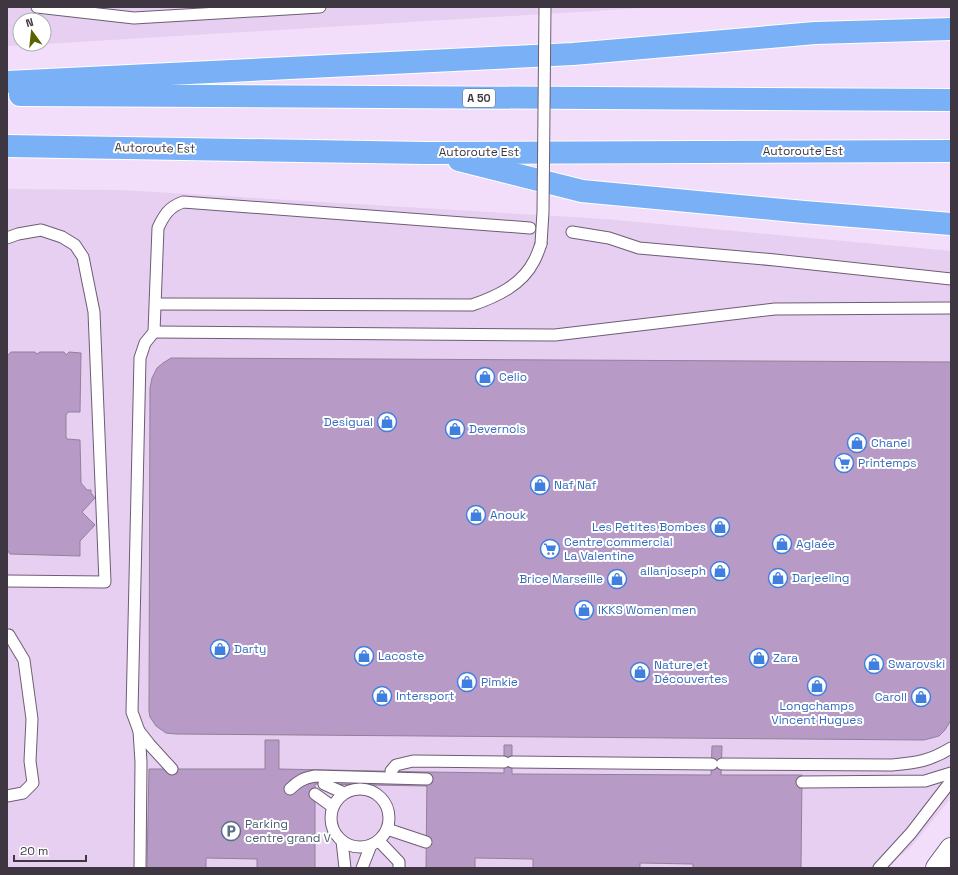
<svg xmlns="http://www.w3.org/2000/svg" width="958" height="875" font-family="'Space Grotesk',sans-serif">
	<rect width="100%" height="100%" fill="#f2defa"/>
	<g fill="#e6cff0">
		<polygon points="7,7 661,7 44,44 44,20 20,20 20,44 41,44 7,46"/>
		<polygon points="7,189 121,190 605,219 951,251 951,798 910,848 898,858 889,868 7,868"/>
	</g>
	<g fill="#b79bc6" stroke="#91819a">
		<polygon points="11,352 35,352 37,354 40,352 64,352 66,355 69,352 81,353 80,412 68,412 66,415 66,437 67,439 80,440 81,483 87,490 91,490 91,493 95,498 82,512 95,525 80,541 80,556 10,554 8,551 7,552 7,353 8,355"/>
		<polygon points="171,358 951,362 951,720 945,730 939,736 924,740 176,734 166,733 156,726 150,717 149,711 150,388 152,378 157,368 163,363"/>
		<polygon points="265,740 279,740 279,769 427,772 427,786 315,784 315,868 257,868 257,859 206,858 206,868 147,868 149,769 265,769"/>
		<polygon points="504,745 512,745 512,774 711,775 712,746 722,746 721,775 802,775 801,868 693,868 693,864 640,863 640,868 533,868 533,859 475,858 475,868 426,868 427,772 504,773"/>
	</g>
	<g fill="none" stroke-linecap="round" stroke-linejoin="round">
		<g stroke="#6d5d74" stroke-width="13">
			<g id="lane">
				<polyline points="37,7 134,18 320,7"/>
				<polyline points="572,232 609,238 639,248 775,260 951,279"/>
				<polyline points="7,238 18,234 41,230 62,237 75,245 83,257 94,312 105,582 7,581"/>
				<path d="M156,304L472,305C496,297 522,285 534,261C537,256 539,249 541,244"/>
				<polyline points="154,332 555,335 775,309 951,308"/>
				<polyline points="7,635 9,635 24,660 32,719 30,761 33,783 23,793 7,796"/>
				<polyline points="139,731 141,762 140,868"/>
				<polyline points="512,762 712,764"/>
				<path d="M722,764L892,765C916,763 930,761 951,748"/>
				<path d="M172,769L150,745L139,731L132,712L140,358L145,343L154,332L158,228C164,215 169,207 183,202L530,228"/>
				<polyline points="391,771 396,765 413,761 504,762"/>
				<polyline points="802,782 925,781 951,773"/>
				<polyline points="324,784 344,793"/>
				<circle cx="360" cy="818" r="29"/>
				<path d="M290,789C298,781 304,778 315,776L427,779"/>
				<polyline points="315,794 333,807"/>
				<polyline points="387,829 426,842"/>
				<polyline points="342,841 345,868"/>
				<polyline points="379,841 399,862 399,868"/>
				<polyline points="362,868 371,845"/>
				<polyline points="879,868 911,833 951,781"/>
			</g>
		</g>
		<g stroke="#6d5d74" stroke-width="24">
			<polyline id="secondary" points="937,868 951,849"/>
		</g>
		<g stroke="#fff" stroke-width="24">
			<g id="highway">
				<polyline points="7,82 573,54 815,33 951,29"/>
				<polyline points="20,95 951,100"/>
				<polyline points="7,146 426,153 951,151"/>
				<polyline points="459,160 582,191 804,212 951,224"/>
			</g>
		</g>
		<use href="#lane" stroke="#fff" stroke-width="11"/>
		<use href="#secondary" stroke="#fff" stroke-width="22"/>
		<use href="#highway" stroke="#7ab0f6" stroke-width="22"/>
		<g stroke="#6d5d74" stroke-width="13" stroke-linecap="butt">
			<polyline id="lane-bridge" points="541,244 543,212 545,7"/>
		</g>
		<use href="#lane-bridge" stroke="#fff" stroke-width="11"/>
	</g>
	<defs>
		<g id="shop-ring" transform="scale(1)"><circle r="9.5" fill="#fff" stroke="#3f7fe0" stroke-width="1.5"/><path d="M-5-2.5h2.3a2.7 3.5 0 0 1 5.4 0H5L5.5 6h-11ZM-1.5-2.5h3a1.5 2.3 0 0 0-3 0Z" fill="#3f7fe0"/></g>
		<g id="supermarket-ring" transform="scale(1)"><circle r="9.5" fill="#fff" stroke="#3f7fe0" stroke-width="1.5"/><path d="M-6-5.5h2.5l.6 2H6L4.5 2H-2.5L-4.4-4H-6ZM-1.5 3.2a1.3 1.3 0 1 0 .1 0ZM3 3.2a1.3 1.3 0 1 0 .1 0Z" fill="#3f7fe0"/></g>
		<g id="parking-ring" transform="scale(1)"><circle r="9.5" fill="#fff" stroke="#5c6f8a" stroke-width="1.5"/><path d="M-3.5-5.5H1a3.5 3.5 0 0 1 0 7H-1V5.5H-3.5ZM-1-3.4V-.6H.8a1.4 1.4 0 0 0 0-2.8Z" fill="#5c6f8a"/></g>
	</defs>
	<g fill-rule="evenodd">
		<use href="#shop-ring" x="485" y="377"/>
		<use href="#shop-ring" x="387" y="422"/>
		<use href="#shop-ring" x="455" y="429"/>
		<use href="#shop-ring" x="857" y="443"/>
		<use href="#supermarket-ring" x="844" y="463"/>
		<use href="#shop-ring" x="540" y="485"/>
		<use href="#shop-ring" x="476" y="515"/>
		<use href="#shop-ring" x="720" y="527"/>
		<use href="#shop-ring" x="782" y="544"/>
		<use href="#supermarket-ring" x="550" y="549"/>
		<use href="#shop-ring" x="720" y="571"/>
		<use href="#shop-ring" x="778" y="578"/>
		<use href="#shop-ring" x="617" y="579"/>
		<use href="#shop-ring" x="584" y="610"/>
		<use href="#shop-ring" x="220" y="649"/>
		<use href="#shop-ring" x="364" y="656"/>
		<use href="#shop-ring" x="759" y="658"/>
		<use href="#shop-ring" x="874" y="664"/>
		<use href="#shop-ring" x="640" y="672"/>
		<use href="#shop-ring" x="467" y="682"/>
		<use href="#shop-ring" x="817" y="686"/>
		<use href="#shop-ring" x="382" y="696"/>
		<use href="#shop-ring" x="921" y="697"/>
		<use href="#parking-ring" x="231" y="831"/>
	</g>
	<g text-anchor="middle" stroke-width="4" stroke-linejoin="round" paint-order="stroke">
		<rect fill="#fff" stroke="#78727a" stroke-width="1" x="463" y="89" width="32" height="18" rx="3"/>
		<g font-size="11" font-weight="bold" fill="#3e3641">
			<text x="479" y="102">A 50</text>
		</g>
		<g font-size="12" fill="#3e3641" stroke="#fff">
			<text transform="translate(155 148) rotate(1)" y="4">Autoroute Est</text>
			<text x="803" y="155">Autoroute Est</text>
			<text x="479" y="156">Autoroute Est</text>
		</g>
		<g font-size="12" fill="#366cbe" stroke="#fff" text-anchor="start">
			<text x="499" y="381">Celio</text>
			<text x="373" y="426" text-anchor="end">Desigual</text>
			<text x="469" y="433">Devernois</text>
			<text x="871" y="447">Chanel</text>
			<text x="858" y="467">Printemps</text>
			<text x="554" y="489">Naf Naf</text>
			<text x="490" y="519">Anouk</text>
			<text x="706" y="531" text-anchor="end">Les Petites Bombes</text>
			<text x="564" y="546">Centre commercial<tspan x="564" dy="14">La Valentine</tspan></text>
			<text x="796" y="548">Aglaée</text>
			<text x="706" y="575" text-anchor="end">allanjoseph</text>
			<text x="792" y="582">Darjeeling</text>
			<text x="603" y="583" text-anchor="end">Brice Marseille</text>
			<text x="598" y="614">IKKS Women men</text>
			<text x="234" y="653">Darty</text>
			<text x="378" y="660">Lacoste</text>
			<text x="773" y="662">Zara</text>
			<text x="888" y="668">Swarovski</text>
			<text x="654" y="669">Nature et<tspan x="654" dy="14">Découvertes</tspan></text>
			<text x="481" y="686">Pimkie</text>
			<text x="396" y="700">Intersport</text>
			<text x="907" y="701" text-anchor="end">Caroll</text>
			<text x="817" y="710" text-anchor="middle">Longchamps<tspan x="817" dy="14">Vincent Hugues</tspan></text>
		</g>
		<g font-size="12" fill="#4e5e75" stroke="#fff" text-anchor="start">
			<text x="245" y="828">Parking<tspan x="245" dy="14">centre grand V</tspan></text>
		</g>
	</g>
	<rect width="958" height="875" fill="none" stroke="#3e3641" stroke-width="16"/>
	<g transform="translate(32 32) rotate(345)"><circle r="19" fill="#ffffff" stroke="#b2afb3"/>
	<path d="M0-3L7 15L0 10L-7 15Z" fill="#596301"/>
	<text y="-6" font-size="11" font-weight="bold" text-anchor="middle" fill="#3e3641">N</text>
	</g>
	<path d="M14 855v6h72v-6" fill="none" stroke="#3e3641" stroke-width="2"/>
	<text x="20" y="855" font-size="12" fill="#3e3641" stroke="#ffffff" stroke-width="3" paint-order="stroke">20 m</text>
</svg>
